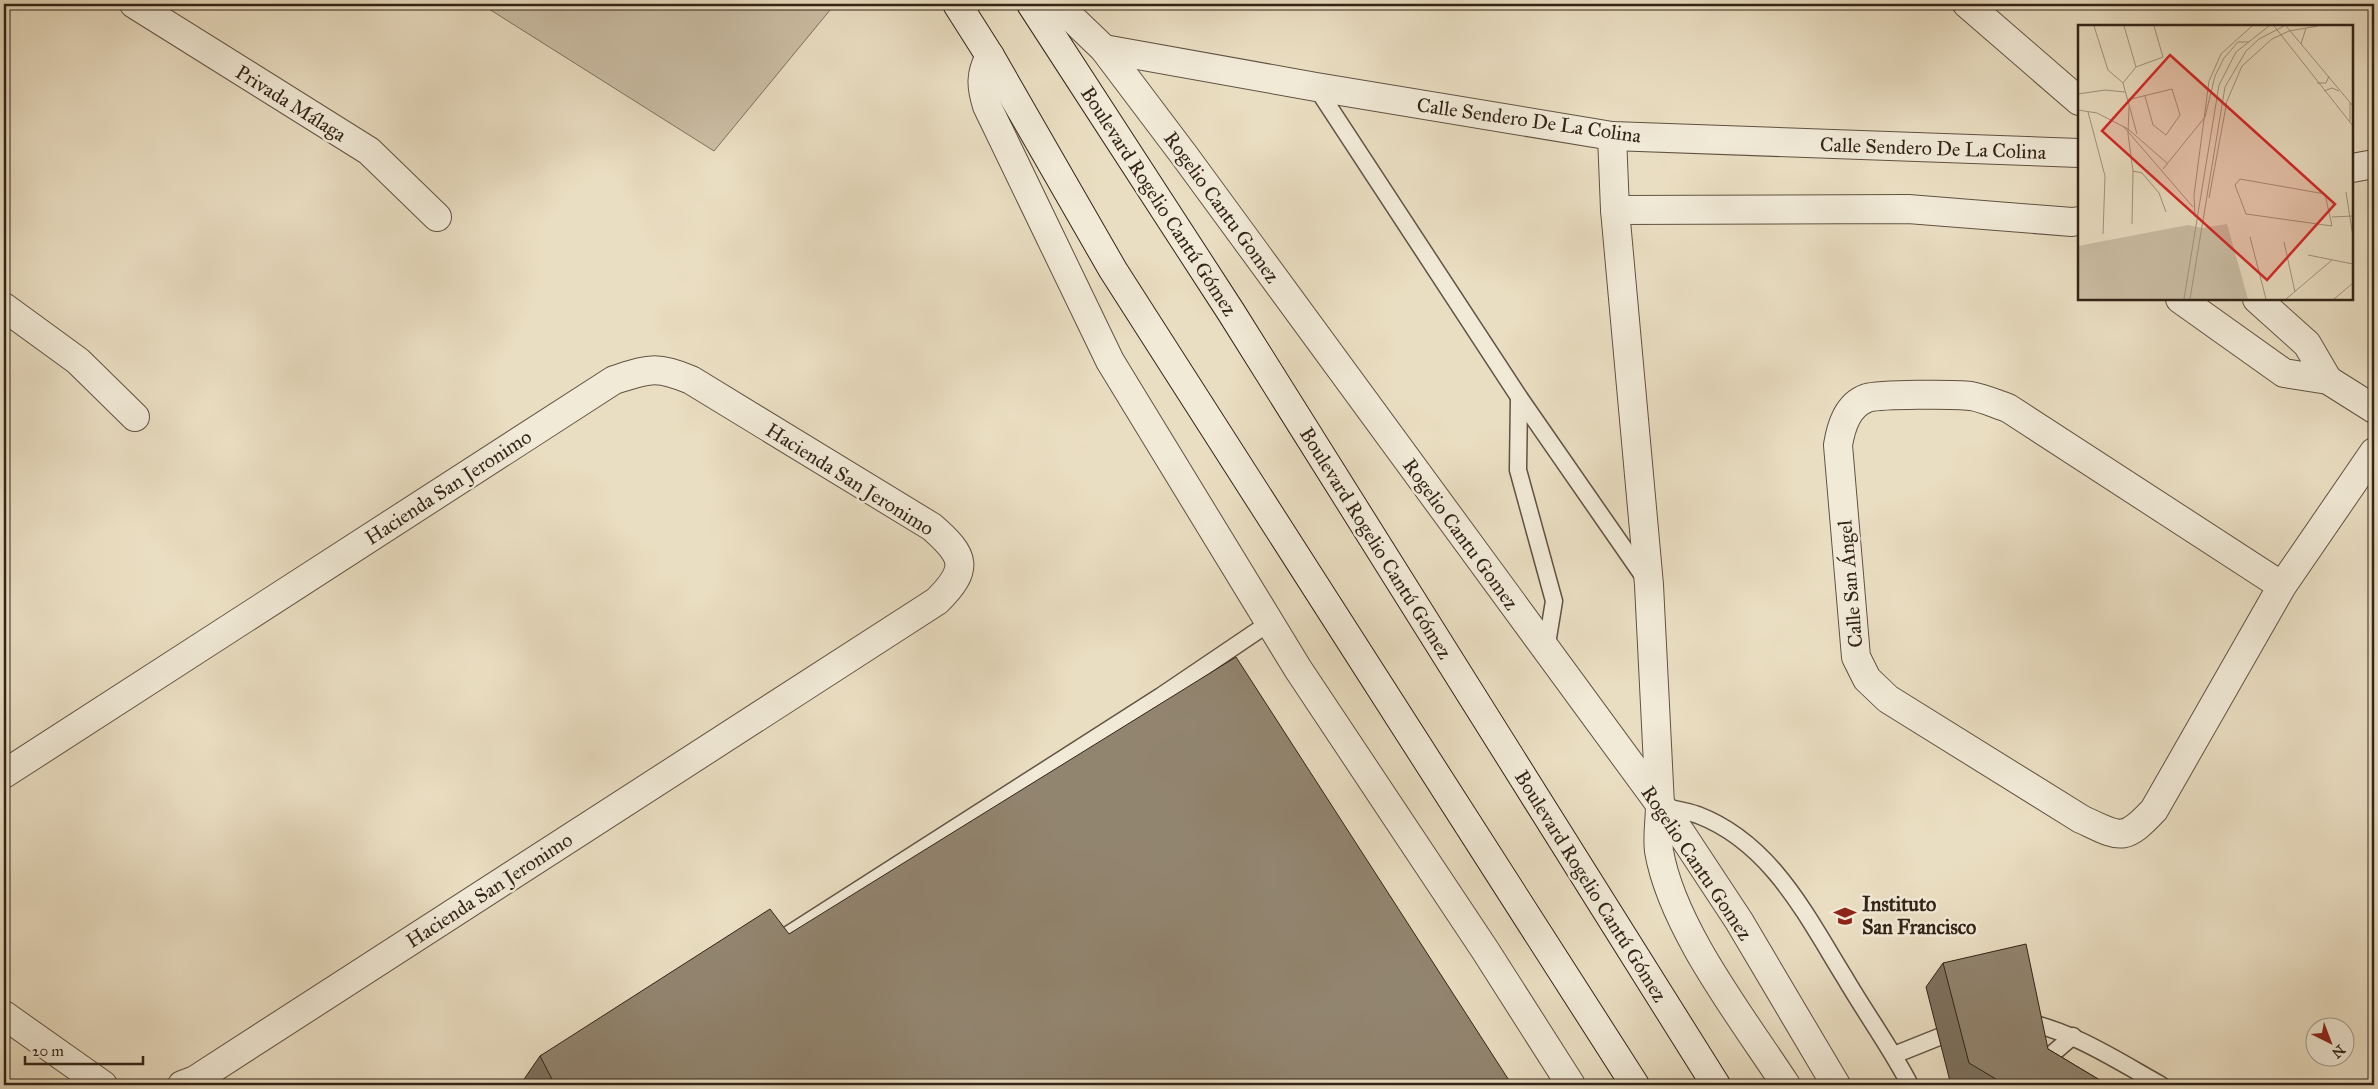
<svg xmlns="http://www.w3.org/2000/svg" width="2378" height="1089" font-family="'IM FELL Great Primer',serif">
	<rect width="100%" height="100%" fill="#eadec2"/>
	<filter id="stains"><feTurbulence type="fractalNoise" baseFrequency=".004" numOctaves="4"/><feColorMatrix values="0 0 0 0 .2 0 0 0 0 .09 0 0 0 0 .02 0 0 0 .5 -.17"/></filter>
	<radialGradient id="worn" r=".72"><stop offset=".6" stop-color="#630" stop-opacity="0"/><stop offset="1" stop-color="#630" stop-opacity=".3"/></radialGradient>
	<polygon fill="#cbbea5" stroke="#7f715e" points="481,4 835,4 714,151"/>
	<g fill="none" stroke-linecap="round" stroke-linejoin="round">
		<g stroke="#615242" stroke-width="19">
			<g id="service">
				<polyline points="1316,87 1519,397 1646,580"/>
				<polyline points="1519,397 1518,470 1554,601 1546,650"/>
				<path d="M1661,806C1673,809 1686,811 1698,815C1771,843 1806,915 1845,978C1866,1014 1891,1048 1910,1085"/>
				<polyline points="772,945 1161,696 1269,623"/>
				<path d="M2022,1021C2073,1031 2116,1060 2161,1085"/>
				<polyline points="1894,1055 1939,1037"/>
				<polyline points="2037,1067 2073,1036"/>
			</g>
		</g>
		<g stroke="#615242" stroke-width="30">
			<g id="minor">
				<polyline points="134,4 369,151 437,217"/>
				<polyline points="1967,4 2079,101"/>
				<polyline points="1104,49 1316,87 1612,136 2079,153"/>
				<polyline points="1612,136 1615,210 1649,585 1660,805"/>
				<polyline points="2352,168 2374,164"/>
				<polyline points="1615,210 1908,209 2072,222 2079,221"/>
				<polyline points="2180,299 2284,373 2328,380 2374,409"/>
				<polyline points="2257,299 2307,344 2328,380"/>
				<polyline points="4,307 78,361 135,417"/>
				<path d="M2282,586L2008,408C1996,404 1983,398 1971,396C1955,394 1880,394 1867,398C1847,405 1841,427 1838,445L1856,657L1867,679L1888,699L2081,819C2120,837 2123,843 2154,810L2282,586L2374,452"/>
				<path d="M4,774L614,380C649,369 656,365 691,380L932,527C965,556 970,568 937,601L195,1080L182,1085"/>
				<polyline points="4,1015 103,1085"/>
			</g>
		</g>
		<g stroke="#615242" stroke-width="30">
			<g id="tertiary">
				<polyline points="1057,4 1104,49 1184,155 1681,833 1739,921 1836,1085"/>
				<path d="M990,56C980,74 981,87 987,106L1110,361L1298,669L1485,950L1571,1085"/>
				<path d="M1660,805C1660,820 1657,837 1659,851C1672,928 1743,1019 1786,1085"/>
			</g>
		</g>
		<g stroke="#332417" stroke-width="30">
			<g id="secondary">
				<polyline points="957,4 990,56 1113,270 1635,1085"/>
				<polyline points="1031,4 1231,312 1716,1085"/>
			</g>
		</g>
		<use href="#service" stroke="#f1ead7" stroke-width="16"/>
		<use href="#minor" stroke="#f1ead7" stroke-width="28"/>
		<use href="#tertiary" stroke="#f1ead7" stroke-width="28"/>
		<use href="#secondary" stroke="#f1ead7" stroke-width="28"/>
	</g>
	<g fill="#7e7260" stroke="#332417">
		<polygon points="789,934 1512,1085 520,1085 540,1056"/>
		<polygon points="1943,963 2048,1049 2108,1085 1951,1085 1926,987"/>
	</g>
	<g fill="#928570" stroke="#332417">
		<polygon points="1236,657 1512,1085 555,1085 540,1056 770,909 789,934"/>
		<polygon points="2026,944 2048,1049 2108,1085 2006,1085 1969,1063 1943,963"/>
	</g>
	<defs>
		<g id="school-bare" transform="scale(1.725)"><path d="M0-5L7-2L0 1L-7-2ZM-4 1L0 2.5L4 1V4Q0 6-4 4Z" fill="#8f2418" stroke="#f1ead7" stroke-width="2.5" paint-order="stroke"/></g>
	</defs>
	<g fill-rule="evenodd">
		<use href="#school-bare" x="1845" y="916"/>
	</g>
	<g text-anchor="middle" stroke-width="5" stroke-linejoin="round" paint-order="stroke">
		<g font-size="20" fill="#332417" stroke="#f1ead7">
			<text transform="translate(291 103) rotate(32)" y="7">Privada Málaga</text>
			<text transform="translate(1529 120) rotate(8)" y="7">Calle Sendero De La Colina</text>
			<text transform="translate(1933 148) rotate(2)" y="7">Calle Sendero De La Colina</text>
			<text transform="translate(1159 201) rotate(57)" y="7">Boulevard Rogelio Cantú Gómez</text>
			<text transform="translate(1222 207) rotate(54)" y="7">Rogelio Cantu Gomez</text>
			<text transform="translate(850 479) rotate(32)" y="7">Hacienda San Jeronimo</text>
			<text transform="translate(448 487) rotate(-33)" y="7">Hacienda San Jeronimo</text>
			<text transform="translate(1461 534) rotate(54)" y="7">Rogelio Cantu Gomez</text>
			<text transform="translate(1376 543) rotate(58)" y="7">Boulevard Rogelio Cantú Gómez</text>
			<text transform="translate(1850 584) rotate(-95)" y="7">Calle San Ángel</text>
			<text transform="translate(1697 863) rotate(56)" y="7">Rogelio Cantu Gomez</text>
			<text transform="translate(1591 886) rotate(58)" y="7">Boulevard Rogelio Cantú Gómez</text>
			<text transform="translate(489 890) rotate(-33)" y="7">Hacienda San Jeronimo</text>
		</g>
		<g font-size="20" font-weight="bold" fill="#332417" stroke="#f1ead7" text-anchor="start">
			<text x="1862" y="911">Instituto<tspan x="1862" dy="23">San Francisco</tspan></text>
		</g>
	</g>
	<g transform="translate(2078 25)">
		<rect width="275" height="275" fill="#eadec2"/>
		<path d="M149,199L170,274H0V221L110,200L124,203Z" fill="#cbbea5"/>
		<path fill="none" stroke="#a1947e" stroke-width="1" d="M16,1L30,45L45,58M46,1L58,42M196,1L275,101M208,1L275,81M223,19L228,3M45,58L58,42L85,32L76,1M45,58L59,109M239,58H248L251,51M246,66L254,63L261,66M0,69L27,65L47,67M49,75L94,64L102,90L88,110L75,100L67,71M51,82L50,109L55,146L54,199M0,85L19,88L50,104L90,139M10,87L27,151L25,209M272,96V78M45,101L115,182M85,144L127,92L137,51L146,33L160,17H171M55,146L64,148L81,168L88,187M162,154L247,169L254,201L168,189L157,160ZM268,167L275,212M131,173L149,76L164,41L194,14L211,6L240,1M117,192L116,170L131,56L143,29L174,1M254,192L275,191M172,212L188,274M206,217L217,267M230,230L275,239M106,274L141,60L158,27L191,1M112,274L147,62L168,26L181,14L206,1M208,274L254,235M256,274L275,258"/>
		<path fill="#d62828" fill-opacity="0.15" stroke="#d62828" stroke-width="2.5" d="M92,30L257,179L189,255L24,106Z"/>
		<rect width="275" height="275" fill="none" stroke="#332417" stroke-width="2.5"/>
	</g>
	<rect width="2378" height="1089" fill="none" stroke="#eadec2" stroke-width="20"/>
	<rect x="5" y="5" width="2368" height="1079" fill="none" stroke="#332417" stroke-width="2.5"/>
	<rect x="10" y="10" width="2358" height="1069" fill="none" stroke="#332417"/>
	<g transform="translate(2330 1042) rotate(138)"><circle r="24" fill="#f1ead7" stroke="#a59b8a"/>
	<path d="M0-4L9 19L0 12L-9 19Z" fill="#8f2418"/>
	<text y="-8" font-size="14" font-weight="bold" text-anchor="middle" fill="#332417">N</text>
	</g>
	<path d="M25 1056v8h118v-8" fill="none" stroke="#332417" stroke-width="2.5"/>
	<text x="32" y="1056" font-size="15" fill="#332417" stroke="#f1ead7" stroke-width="4" paint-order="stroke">20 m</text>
	<rect width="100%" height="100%" filter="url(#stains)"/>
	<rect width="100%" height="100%" fill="url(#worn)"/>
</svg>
